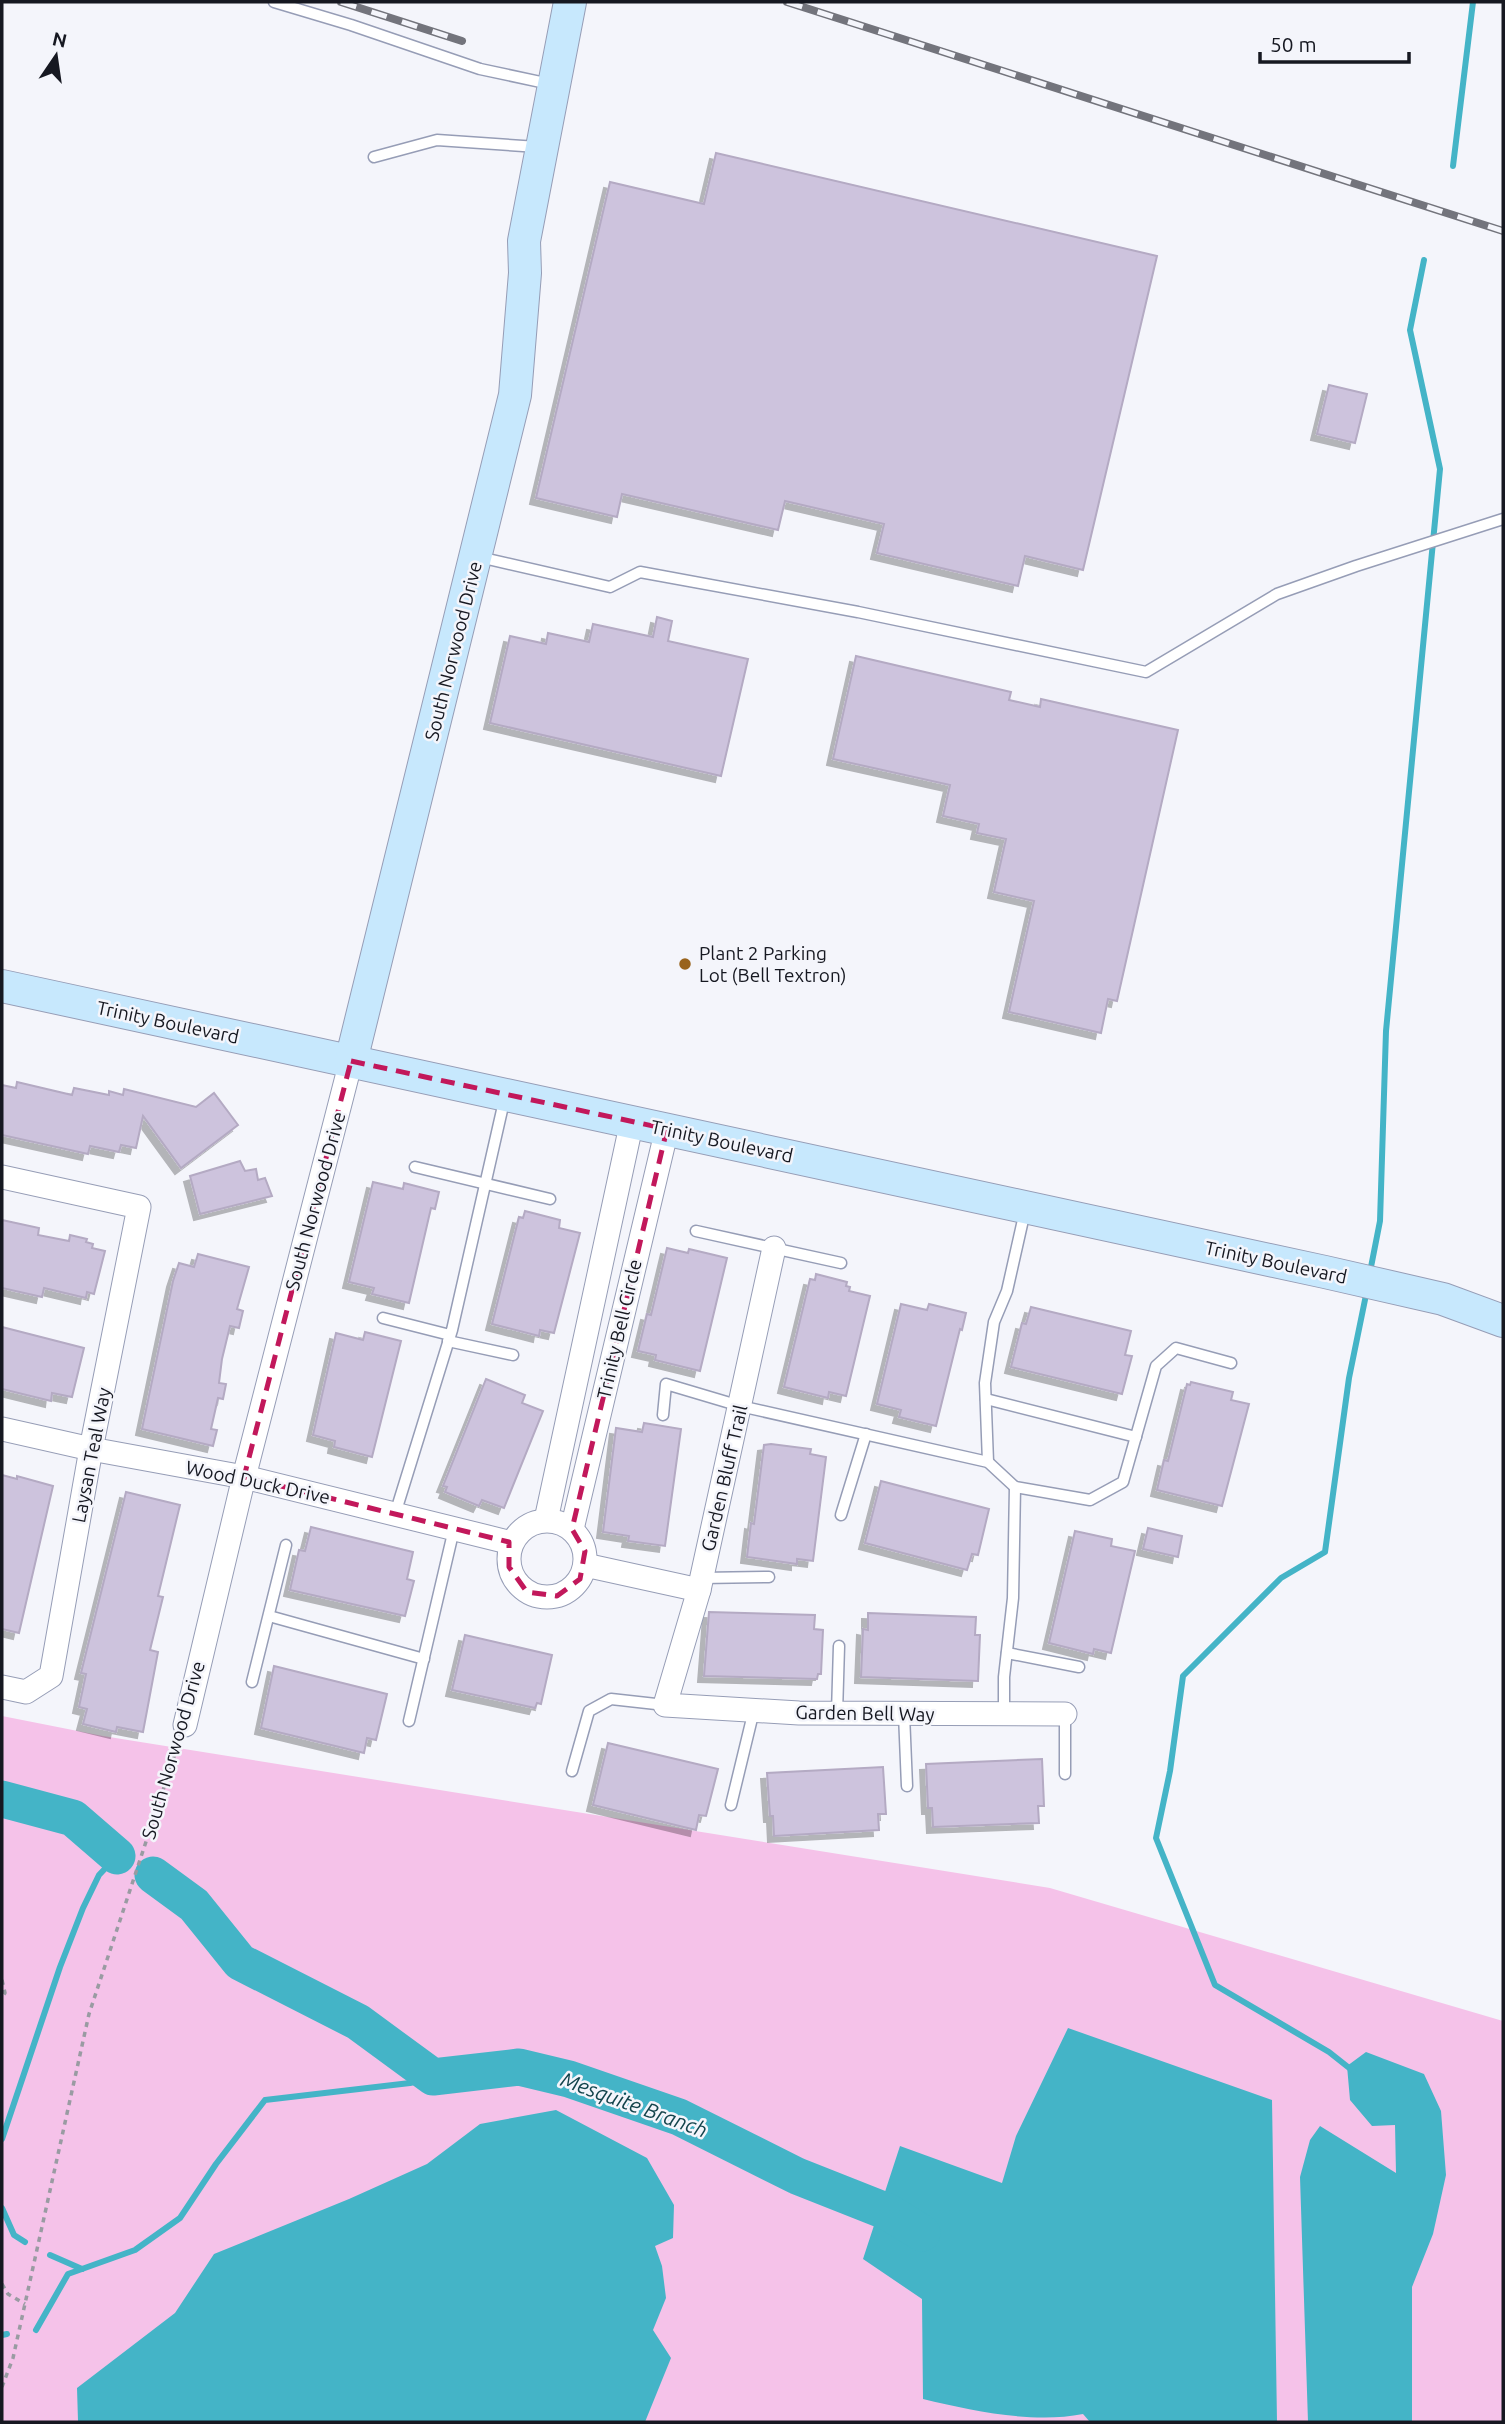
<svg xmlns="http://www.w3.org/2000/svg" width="1505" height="2424" font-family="Ubuntu,sans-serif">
	<defs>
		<filter id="shadow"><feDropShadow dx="-6" dy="6" stdDeviation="0" flood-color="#0004"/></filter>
	</defs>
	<rect width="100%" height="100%" fill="#f4f5fb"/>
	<polygon fill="#f5c2e9" points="2,1716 103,1736 1050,1888 1503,2021 1503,2422 2,2422"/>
	<g fill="#44b4c7">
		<path d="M1068,2028L1272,2100L1277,2422H1090L1083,2414C1034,2424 973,2411 923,2399L922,2299L863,2259L900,2146L1002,2183L1016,2136Z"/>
		<polygon points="1366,2052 1424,2074 1441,2111 1446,2175 1433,2234 1412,2287 1412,2422 1308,2422 1300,2177 1310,2140 1320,2126 1396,2173 1395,2125 1372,2126 1350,2100 1347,2066"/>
		<polygon points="556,2110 647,2158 674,2205 673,2238 655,2246 662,2266 666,2298 653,2330 671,2358 645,2422 76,2422 78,2421 77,2388 175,2313 214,2254 349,2199 427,2164 480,2124"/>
	</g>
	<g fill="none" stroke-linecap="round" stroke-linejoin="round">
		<g stroke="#44b4c7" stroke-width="6">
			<polyline points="1453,166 1473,2"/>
			<polyline points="1370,1272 1380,1221 1386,1031 1440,469 1410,330 1424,260"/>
			<polyline points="1353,2071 1329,2052 1215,1985 1156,1838 1170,1771 1183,1676 1281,1578 1325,1552 1349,1378 1367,1290"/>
			<polyline points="2,2139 60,1967 83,1908 99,1875 117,1856"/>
			<polyline points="2,2208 14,2235 25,2242"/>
			<polyline points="50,2255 82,2269"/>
			<polyline points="36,2330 68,2274 135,2250 180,2218 216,2164 265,2100 410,2083 433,2077"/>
			<polyline points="2,2335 7,2334"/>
		</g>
		<g stroke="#44b4c7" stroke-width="37">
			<polyline points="2,1799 73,1818 117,1856"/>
			<polyline points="153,1875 194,1905 240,1962 358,2022 433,2077 519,2067 569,2079 679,2117 797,2176 888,2212 922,2233"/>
		</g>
	</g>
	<g fill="#cdc3dd" stroke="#b4aac3" stroke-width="2" filter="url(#shadow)">
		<polygon points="716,153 1157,256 1083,570 1025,556 1018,586 877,553 884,524 785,501 778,530 622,494 617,517 536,498 610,182 704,204"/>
		<polygon points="1329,385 1367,394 1355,443 1317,434"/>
		<polygon points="657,617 672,621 668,641 748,659 721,776 490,723 510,636 546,644 548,633 589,642 593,624 653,637"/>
		<polygon points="856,656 1011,692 1009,700 1040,707 1041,699 1178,730 1117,1001 1108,999 1101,1033 1009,1012 1034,901 994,892 1006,839 977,833 979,824 943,816 950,785 833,759"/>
		<polygon points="17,1082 72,1095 74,1088 109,1095 109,1091 123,1095 124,1089 196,1107 214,1093 238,1125 181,1168 143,1116 136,1148 121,1145 119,1152 90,1146 88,1154 2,1135 2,1085 16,1088"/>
		<polygon points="240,1161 245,1171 256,1169 258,1180 265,1178 272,1196 200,1214 190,1176"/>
		<polygon points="373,1182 403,1189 404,1183 439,1192 435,1209 431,1208 409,1303 372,1294 374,1288 349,1282"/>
		<polygon points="525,1211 560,1220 559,1228 580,1233 554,1333 540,1330 539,1336 492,1324 519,1217 523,1218"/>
		<polygon points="2,1220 39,1228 38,1235 69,1241 70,1235 87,1239 86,1242 93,1244 92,1248 105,1251 94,1294 87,1292 86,1298 44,1288 42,1297 2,1288"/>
		<polygon points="667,1248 688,1253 689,1249 727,1258 700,1371 655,1360 656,1355 638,1351 647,1314 651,1315"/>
		<polygon points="198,1254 249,1267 237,1309 243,1311 239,1328 230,1326 222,1359 219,1383 226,1384 223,1399 218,1398 211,1429 217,1430 213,1446 142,1429 173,1281 179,1263 194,1267"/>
		<polygon points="816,1274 847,1282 846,1286 850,1287 849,1291 870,1296 846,1396 829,1392 828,1398 784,1387 810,1279 815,1280"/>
		<polygon points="901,1304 927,1310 929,1304 966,1313 962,1330 960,1329 936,1426 899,1417 901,1410 877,1404"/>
		<polygon points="1031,1307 1131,1331 1125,1355 1132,1356 1122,1394 1011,1367 1022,1323 1026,1324"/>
		<polygon points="2,1327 84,1348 72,1397 52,1393 51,1401 2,1389"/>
		<polygon points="365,1332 401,1341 372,1457 334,1447 335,1441 313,1435 336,1333 363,1340"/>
		<polygon points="486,1379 525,1395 522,1403 543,1411 504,1508 482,1500 479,1506 445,1492 447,1487 443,1486"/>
		<polygon points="1191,1382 1233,1392 1231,1400 1249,1404 1222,1506 1157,1490 1164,1460 1168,1461 1187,1384 1190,1385"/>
		<polygon points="644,1423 681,1429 665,1546 628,1541 629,1536 603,1532 616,1428 642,1432"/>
		<polygon points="771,1444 811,1449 810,1454 826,1457 813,1561 797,1559 797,1564 747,1557 751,1523 754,1524 764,1445"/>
		<polygon points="2,1475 17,1479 17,1476 53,1486 19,1633 2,1629"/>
		<polygon points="881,1481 989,1509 978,1555 972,1554 967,1570 865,1543"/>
		<polygon points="126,1492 180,1505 158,1596 163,1597 150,1650 158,1652 143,1732 117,1727 116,1732 83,1724 87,1709 79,1707 86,1674 81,1673"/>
		<polygon points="311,1527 413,1552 407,1579 414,1581 405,1616 290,1590 299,1550 305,1551"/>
		<polygon points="1148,1528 1182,1536 1178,1557 1143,1549"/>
		<polygon points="1075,1531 1112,1539 1111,1546 1135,1551 1111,1653 1094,1649 1093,1654 1049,1643"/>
		<polygon points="709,1612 815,1615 814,1629 823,1630 821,1674 818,1674 817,1679 704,1676"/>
		<polygon points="868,1613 976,1617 975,1635 980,1635 978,1681 861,1677 863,1629 868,1630"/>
		<polygon points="465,1635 552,1655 541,1704 537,1703 535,1708 452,1690"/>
		<polygon points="274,1666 387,1694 376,1740 367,1738 364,1753 261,1728"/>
		<polygon points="608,1743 718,1769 706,1816 699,1815 696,1830 593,1805"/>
		<polygon points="1042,1759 1044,1806 1038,1806 1039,1823 933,1827 932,1808 928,1808 926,1764"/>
		<polygon points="883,1767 886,1814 878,1814 879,1830 774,1836 773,1816 770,1816 767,1773"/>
	</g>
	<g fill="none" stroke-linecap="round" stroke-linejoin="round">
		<g stroke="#969db6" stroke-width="13">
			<g id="service">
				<polyline points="274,2 351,25 480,69 550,84"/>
				<polyline points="374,157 437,140 538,147"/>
				<polyline points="479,557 610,587 640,572 858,612 1146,672 1277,594 1356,566 1503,519"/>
				<polyline points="415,1167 550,1199"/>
				<polyline points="696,1231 841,1263"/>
				<polyline points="383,1318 450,1335"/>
				<polyline points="448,1341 513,1355"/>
				<polyline points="986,1399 1136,1437"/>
				<polyline points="663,1415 666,1384 740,1406 988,1462 1015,1487 1090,1500 1123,1482 1156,1366 1176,1348 1231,1363"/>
				<polyline points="988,1462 985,1383 994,1322 1007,1291 1025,1211"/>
				<polyline points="395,1514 452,1330 505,1097"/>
				<polyline points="841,1515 866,1434"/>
				<polyline points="701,1578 769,1577"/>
				<polyline points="269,1616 424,1659"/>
				<polyline points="1007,1653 1079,1667"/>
				<polyline points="252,1682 286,1545"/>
				<polyline points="837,1713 839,1646"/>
				<polyline points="904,1714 907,1786"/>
				<polyline points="1004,1715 1004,1677 1013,1598 1015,1487"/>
				<polyline points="409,1721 454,1529"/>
				<polyline points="572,1771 589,1711 611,1699 665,1705"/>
				<polyline points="1065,1774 1065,1714"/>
				<polyline points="731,1805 754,1710"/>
			</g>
		</g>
		<g stroke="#969db6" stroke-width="25">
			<g id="minor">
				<polyline points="2,1177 139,1207 91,1449 51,1676 26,1692 2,1687"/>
				<polyline points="774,1248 699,1590 665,1705 799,1713 1065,1714"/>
				<polyline points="2,1429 91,1449 244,1477 512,1543"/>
				<polyline points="546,1520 632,1121"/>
				<circle cx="547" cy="1559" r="38"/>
				<polyline points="572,1529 667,1129"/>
				<polyline points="585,1565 699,1590"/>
				<polyline points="185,1725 244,1477 351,1061"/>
			</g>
		</g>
		<g stroke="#969db6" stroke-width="34">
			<g id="secondary">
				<polyline points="2,986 1325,1272 1443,1299 1503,1321"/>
				<polyline points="351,1061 515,395 525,273 524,241 570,2"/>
			</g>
		</g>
		<g stroke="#999ba2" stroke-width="3.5" stroke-dasharray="5 5" stroke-linecap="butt">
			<polyline points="2,1980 5,1993 2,1997"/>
			<polyline points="2,2284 8,2294 25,2304"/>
			<polyline points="2,2387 13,2358 89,2014 179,1742"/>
		</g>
		<use href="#service" stroke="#fff" stroke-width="10"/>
		<use href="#minor" stroke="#fff" stroke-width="23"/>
		<use href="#secondary" stroke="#c7e8fd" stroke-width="32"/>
		<g stroke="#73747c" stroke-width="8">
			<g id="rail">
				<polyline points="341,2 462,41"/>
				<polyline points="787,2 1503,231"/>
			</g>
		</g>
		<use href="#rail" stroke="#f4f5fb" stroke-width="5" stroke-dasharray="16" stroke-linecap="butt"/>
	</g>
	<path fill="none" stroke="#c2185b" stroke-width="5" stroke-dasharray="14 9" stroke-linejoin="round" d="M351,1061L667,1129L572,1529L585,1551L580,1579L557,1596L527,1592L509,1567V1542L244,1477Z"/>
	<circle fill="#99631c" stroke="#f4f5fb" stroke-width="2.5" cx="685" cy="964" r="7"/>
	<g text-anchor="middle" stroke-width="5" stroke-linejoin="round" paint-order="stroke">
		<g font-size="19" fill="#161821" stroke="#f4f5fb">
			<text transform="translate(453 651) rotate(-76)" y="7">South Norwood Drive</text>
			<text transform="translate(168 1022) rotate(12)" y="7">Trinity Boulevard</text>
			<text transform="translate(722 1141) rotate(12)" y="7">Trinity Boulevard</text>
			<text transform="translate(315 1201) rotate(-75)" y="7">South Norwood Drive</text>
			<text transform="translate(1276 1262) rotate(12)" y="7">Trinity Boulevard</text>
			<text transform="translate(619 1329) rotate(-77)" y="7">Trinity Bell Circle</text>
			<text transform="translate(91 1455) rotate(-79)" y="7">Laysan Teal Way</text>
			<text transform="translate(724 1478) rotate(-77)" y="7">Garden Bluff Trail</text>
			<text transform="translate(258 1482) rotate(12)" y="7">Wood Duck Drive</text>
			<text transform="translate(865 1713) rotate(1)" y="7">Garden Bell Way</text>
			<text transform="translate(173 1750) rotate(-74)" y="7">South Norwood Drive</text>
		</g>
		<g font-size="19" fill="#161821" stroke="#f4f5fb" text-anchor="start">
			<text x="699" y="960">Plant 2 Parking<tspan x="699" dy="22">Lot (Bell Textron)</tspan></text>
		</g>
		<g font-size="21" font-style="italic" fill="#13444c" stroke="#f4f5fb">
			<text transform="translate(634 2105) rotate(20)" y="7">Mesquite Branch</text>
		</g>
	</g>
	<rect width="1505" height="2424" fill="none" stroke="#161821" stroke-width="7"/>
	<g transform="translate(56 56) rotate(13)" stroke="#f4f5fb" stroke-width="5" paint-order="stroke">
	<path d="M0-5L12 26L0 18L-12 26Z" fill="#161821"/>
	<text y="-10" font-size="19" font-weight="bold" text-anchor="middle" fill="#161821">N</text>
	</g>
	<path d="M1260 52v10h149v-10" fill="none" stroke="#161821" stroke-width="3.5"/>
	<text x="1270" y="52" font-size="21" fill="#161821" stroke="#f4f5fb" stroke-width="5" paint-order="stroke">50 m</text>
</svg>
